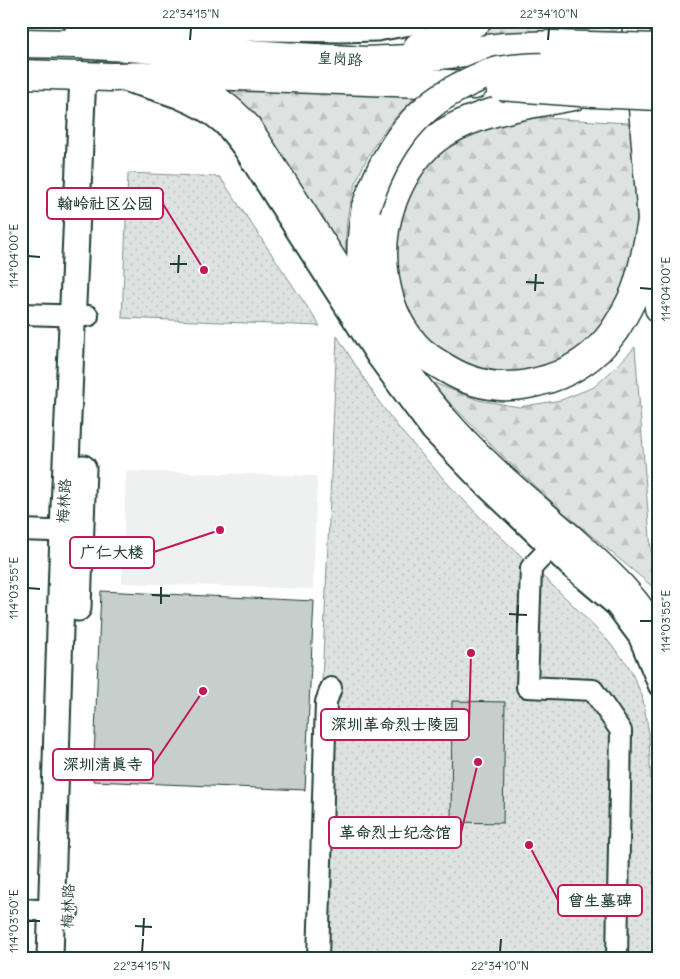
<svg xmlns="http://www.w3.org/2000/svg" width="680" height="979" font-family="Delius,'LXGW WenKai TC',sans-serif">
	<defs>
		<pattern id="forest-firs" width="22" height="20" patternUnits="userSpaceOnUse" patternTransform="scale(1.25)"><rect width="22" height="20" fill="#dee3e2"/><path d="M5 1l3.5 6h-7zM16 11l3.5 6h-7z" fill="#bec4c2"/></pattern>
		<pattern id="park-dots" width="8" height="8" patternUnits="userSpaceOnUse" patternTransform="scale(1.25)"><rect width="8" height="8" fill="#dee3e2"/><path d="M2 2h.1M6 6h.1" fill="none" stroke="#bec4c2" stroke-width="1.8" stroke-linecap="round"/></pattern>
	</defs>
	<rect width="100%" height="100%" fill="#fff"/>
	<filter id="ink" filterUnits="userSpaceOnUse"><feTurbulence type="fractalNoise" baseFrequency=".02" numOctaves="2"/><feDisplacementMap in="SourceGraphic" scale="10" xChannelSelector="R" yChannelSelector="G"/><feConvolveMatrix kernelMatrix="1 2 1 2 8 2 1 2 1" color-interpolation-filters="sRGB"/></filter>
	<g filter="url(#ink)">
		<polygon fill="#eef1f0" points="126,471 317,476 313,589 122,583"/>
		<g fill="url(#forest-firs)" stroke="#7e908b">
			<polygon points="502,21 618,21 619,28 610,35 475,37"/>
			<path d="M423,91C383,124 354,168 347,220C345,234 346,248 346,262L218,92Z"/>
			<polygon points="529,117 628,123 631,131 639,217 624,301 580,355 517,376 457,364 415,329 393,268 399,217 413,184 435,155 462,134"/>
			<polygon points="635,347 654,588 563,512 499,453 429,381 478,400 519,407 561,400 594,387 616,367"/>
		</g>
		<g fill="url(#park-dots)" stroke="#7e908b">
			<polygon points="128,173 220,177 320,326 122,318"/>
			<polygon points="337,336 379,402 402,432 449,485 484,521 570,602 608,641 628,665 642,695 649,733 657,958 310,958"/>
		</g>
		<g fill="#c7cfcc" stroke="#1f3d34">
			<polygon points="101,591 314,601 305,790 93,781"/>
			<polygon points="452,701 505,702 503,823 451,822"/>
		</g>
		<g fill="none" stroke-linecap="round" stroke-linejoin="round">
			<g stroke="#1f3d34" stroke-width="24">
				<g id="minor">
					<polyline points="75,44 76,21"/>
					<path d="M131,83C163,92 197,101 223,124C230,131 237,140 243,148L378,358L411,403L432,431L481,482L569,566L616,606L639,637L659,686"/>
					<polyline points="21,314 88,316"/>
					<polyline points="21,530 78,532"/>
					<polyline points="550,548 531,568 527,687 593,690 621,731 617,958"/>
					<polyline points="21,909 68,912"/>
					<polyline points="318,958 326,702 331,688"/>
				</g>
			</g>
			<g stroke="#1f3d34" stroke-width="29">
				<g id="major">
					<path d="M75,44C91,37 107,27 124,26L340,29L377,28L416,21"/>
					<polyline points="78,608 83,468"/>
					<polyline points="50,958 63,531 83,75"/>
				</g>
			</g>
			<g stroke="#1f3d34" stroke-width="31">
				<g id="highway">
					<polyline points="636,21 659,308"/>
					<polyline points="21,43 75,44 366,61 408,59 504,47 553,45"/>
					<polyline points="418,47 457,32 477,21"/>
					<polyline points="21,74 110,77 209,75 474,85"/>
					<path d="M158,76C170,79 182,82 193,87C214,96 231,110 247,127C281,180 315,233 349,286C381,335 412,386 452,429C488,469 531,504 571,539C605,570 639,599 659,641"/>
					<path d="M574,96C530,104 482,110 444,133C418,149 401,177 391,205C376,249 382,308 414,344C423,355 435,362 447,369C475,386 506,390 537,382C568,375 596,357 614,331C623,317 635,296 639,280C645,261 648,241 652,221"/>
					<path d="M366,207C360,241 358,276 371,309"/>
				</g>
			</g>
			<use href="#minor" stroke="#fff" stroke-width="20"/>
			<use href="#major" stroke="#fff" stroke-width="25"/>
			<use href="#highway" stroke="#fff" stroke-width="28"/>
			<g stroke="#1f3d34" stroke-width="31" stroke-linecap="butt">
				<g id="highway-bridge">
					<polyline points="553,45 659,48"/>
					<polyline points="500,86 593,93 659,96"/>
					<path d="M366,207C384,155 409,112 459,87C472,80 485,74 499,71C526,66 555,67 582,68C608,69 633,70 659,71"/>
				</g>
			</g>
			<use href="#highway-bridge" stroke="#fff" stroke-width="28"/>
		</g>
	</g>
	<path fill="none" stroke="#1f3d34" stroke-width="2" d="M190,40L191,28M548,40L549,28M28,256L40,257M170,264H187M178,273L179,255M526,282L544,283M640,288L652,289M535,291L536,274M28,588L40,589M152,595L170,596M161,604V587M509,614L527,615M640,621H652M517,623L518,605M28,921H40M135,926L152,927M143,936L144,918M142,952L143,939M500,952L501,939"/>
	<g text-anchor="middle" stroke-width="4" stroke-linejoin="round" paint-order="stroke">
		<g font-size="15" fill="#1f3d34" stroke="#fff">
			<text transform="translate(340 59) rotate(3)" y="5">皇岗路</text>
			<text transform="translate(64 501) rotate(-87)" y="5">梅林路</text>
			<text transform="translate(68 906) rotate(-88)" y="5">梅林路</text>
		</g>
	</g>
	<path fill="none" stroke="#c2185b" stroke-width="2" d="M204 270L163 204M220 530L154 552M471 653L469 725M203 691L153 765M478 762L461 833M529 845L558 900"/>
	<g fill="#c2185b" stroke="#fff" stroke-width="2">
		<circle cx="204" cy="270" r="5"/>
		<circle cx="220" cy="530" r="5"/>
		<circle cx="471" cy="653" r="5"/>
		<circle cx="203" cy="691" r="5"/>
		<circle cx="478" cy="762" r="5"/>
		<circle cx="529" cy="845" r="5"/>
	</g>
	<g fill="#fff" stroke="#c2185b" stroke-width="2">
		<rect x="47" y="188" width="116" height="31" rx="5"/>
		<rect x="70" y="537" width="84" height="31" rx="5"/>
		<rect x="321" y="709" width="148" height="31" rx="5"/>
		<rect x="53" y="749" width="100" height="31" rx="5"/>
		<rect x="329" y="817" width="132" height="31" rx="5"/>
		<rect x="558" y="885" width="84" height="31" rx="5"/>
	</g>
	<g font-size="16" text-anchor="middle" font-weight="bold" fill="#1f3d34">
		<text x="105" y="209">翰岭社区公园</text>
		<text x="112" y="558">广仁大楼</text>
		<text x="395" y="730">深圳革命烈士陵园</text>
		<text x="103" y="770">深圳清真寺</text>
		<text x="395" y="838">革命烈士纪念馆</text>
		<text x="600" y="906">曾生墓碑</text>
	</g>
	<rect width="680" height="979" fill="none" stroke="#fff" stroke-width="55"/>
	<rect x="28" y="28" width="624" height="924" fill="none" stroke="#1f3d34" stroke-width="2"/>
	<g font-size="12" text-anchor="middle" fill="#1f3d34">
		<text x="191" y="18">22°34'15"N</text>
		<text x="549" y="18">22°34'10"N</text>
		<text transform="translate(14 256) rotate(-90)" y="4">114°04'00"E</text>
		<text transform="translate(666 289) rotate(-90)" y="4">114°04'00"E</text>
		<text transform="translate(14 588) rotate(-90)" y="4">114°03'55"E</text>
		<text transform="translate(666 621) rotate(-90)" y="4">114°03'55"E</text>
		<text transform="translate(14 921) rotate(-90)" y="4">114°03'50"E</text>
		<text x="142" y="970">22°34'15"N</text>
		<text x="500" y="970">22°34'10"N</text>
	</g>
</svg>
